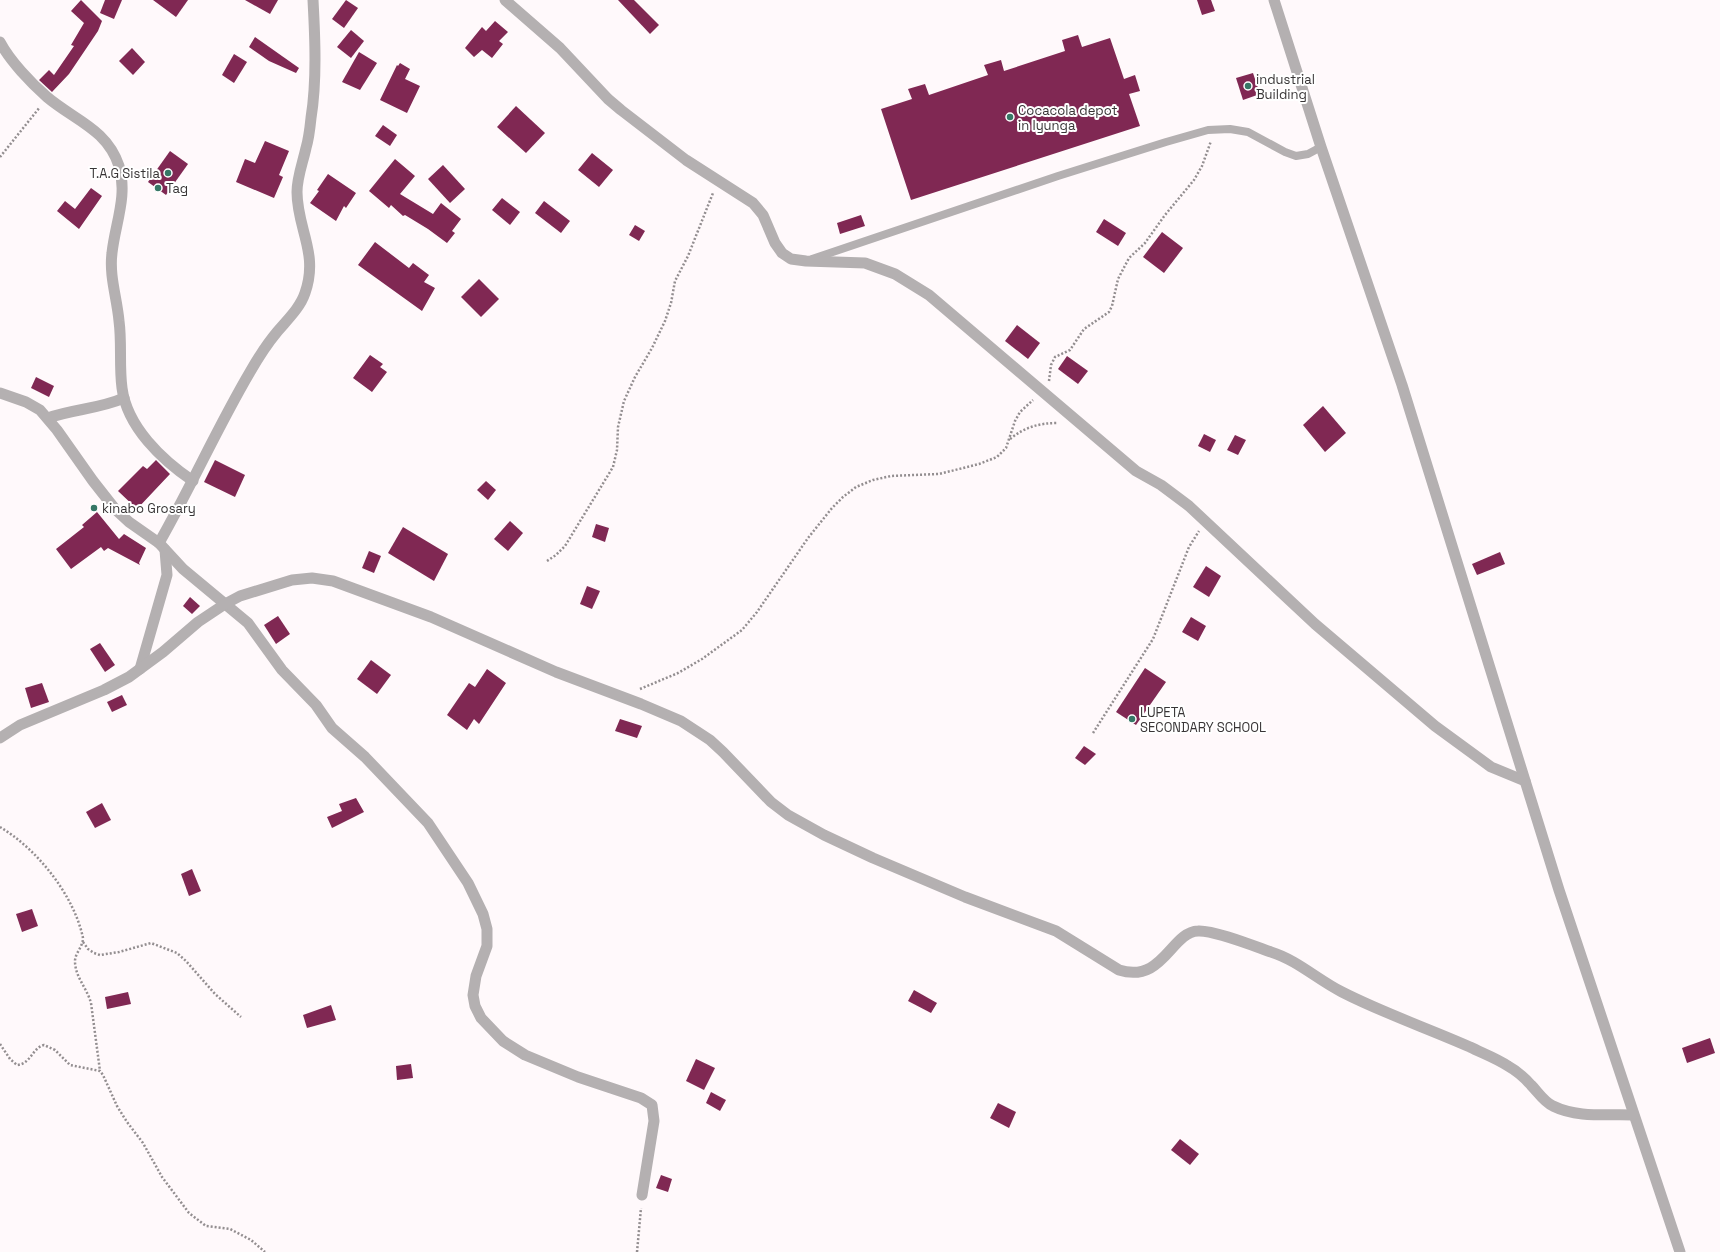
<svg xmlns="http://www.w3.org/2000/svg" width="1720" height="1252" font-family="'Space Grotesk',sans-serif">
	<rect width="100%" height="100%" fill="#fff9fb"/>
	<g fill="#802853">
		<polygon points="81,0 102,21 98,31 69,74 52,92 39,80 49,70 54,75 74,46 71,45 84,23 71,11"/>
		<polygon points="105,0 122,0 114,19 100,13"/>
		<polygon points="153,0 188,0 176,17"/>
		<polygon points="245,0 278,0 270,14"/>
		<polygon points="346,0 358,8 344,28 332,19"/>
		<polygon points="618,0 634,0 659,25 650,34"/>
		<polygon points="1197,0 1211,0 1215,11 1202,15"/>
		<polygon points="495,21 508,32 499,41 503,44 492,58 482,50 474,57 465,48 482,27 486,31"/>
		<polygon points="351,30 364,41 351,58 337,47"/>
		<polygon points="1078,35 1082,47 1110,38 1124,79 1135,75 1140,91 1129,94 1140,126 911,200 881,109 912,99 908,89 925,84 929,95 988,75 984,65 1001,60 1004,71 1065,51 1062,40"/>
		<polygon points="255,37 299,68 296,73 269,61 249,47"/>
		<polygon points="132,48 145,62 133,75 119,61"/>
		<polygon points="359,52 377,63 360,90 342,82"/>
		<polygon points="234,54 247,62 234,83 222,75"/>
		<polygon points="400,63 410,69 405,79 420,86 407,113 380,100 397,65 398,66"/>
		<polygon points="1253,73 1260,94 1243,100 1236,78"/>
		<polygon points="516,106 545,133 526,153 497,127"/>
		<polygon points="383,125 397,135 390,146 375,136"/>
		<polygon points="265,141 289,151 279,175 283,177 274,198 236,182 245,159 255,163"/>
		<polygon points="170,151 188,164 166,195 148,182"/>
		<polygon points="592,153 613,170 599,187 578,170"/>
		<polygon points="395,159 415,176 400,194 433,214 441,203 461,219 452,231 455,233 447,243 428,229 405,215 403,216 391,205 389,208 369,191"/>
		<polygon points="443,165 465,189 450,203 428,179"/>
		<polygon points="328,174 356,193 346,208 344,206 336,221 310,203 319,191 317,190"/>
		<polygon points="91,188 102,196 79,229 57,211 65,201 75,209"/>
		<polygon points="502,198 520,212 510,225 492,210"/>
		<polygon points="544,201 570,221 561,233 535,213"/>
		<polygon points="861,215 865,226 840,234 837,223"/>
		<polygon points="1104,219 1126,233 1118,246 1096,232"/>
		<polygon points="635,225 645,231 639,241 629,235"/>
		<polygon points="1162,232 1183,248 1164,273 1143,257"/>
		<polygon points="375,242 409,268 413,263 429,275 424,282 435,288 422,311 358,265"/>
		<polygon points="479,279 499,299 481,317 461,297"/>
		<polygon points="1017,325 1040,343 1028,359 1005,341"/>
		<polygon points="370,355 383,364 380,367 387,372 372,392 353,378"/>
		<polygon points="1067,356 1088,371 1078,384 1058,369"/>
		<polygon points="36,377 54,386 49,397 31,388"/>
		<polygon points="1323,406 1346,433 1325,452 1303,425"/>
		<polygon points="1204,434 1216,440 1210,452 1198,446"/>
		<polygon points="1235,435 1246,440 1238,455 1227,450"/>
		<polygon points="156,460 170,474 137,509 118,491 143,466 147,469"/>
		<polygon points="215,460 245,475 235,497 204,482"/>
		<polygon points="486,481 496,490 488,500 477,490"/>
		<polygon points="97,512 119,539 124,534 146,548 139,563 140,565 108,548 104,551 101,547 71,569 56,549 84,527 82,525"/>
		<polygon points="510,521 523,533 508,551 494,539"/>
		<polygon points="596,524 609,528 605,542 592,537"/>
		<polygon points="403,527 448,554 434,581 388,553"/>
		<polygon points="369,551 381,556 374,573 362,568"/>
		<polygon points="1500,552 1505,564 1477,575 1472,564"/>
		<polygon points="1206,566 1221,576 1209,597 1193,587"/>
		<polygon points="587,586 600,591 592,609 580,604"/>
		<polygon points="190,597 200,606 192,614 183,606"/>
		<polygon points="278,616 290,634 276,644 264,625"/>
		<polygon points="1191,617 1206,626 1198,641 1182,632"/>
		<polygon points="100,643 115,665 105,672 90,649"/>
		<polygon points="371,660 391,675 377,694 357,679"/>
		<polygon points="1145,668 1166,682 1136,725 1116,712"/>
		<polygon points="487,669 506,683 479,724 474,719 467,730 447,715 469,683 475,687"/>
		<polygon points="42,683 49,702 31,708 25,688"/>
		<polygon points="122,695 127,705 112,712 107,702"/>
		<polygon points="620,719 642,726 637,738 615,731"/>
		<polygon points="1084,746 1096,754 1085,765 1075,758"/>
		<polygon points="356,798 364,812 332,828 327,817 342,811 339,804"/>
		<polygon points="102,803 111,820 95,828 86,812"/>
		<polygon points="192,869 201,891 189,896 181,874"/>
		<polygon points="32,909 38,926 22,932 16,914"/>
		<polygon points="914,990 937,1003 931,1013 908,1001"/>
		<polygon points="128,992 131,1004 107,1009 105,997"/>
		<polygon points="331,1005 336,1020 307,1028 303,1015"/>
		<polygon points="1710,1038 1715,1053 1687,1063 1682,1048"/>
		<polygon points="696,1059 715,1068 704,1090 686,1081"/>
		<polygon points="411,1064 413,1078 397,1080 396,1066"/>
		<polygon points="711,1092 726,1100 720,1111 706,1103"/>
		<polygon points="998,1103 1016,1112 1009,1128 990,1118"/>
		<polygon points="1180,1139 1199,1154 1190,1165 1171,1150"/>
		<polygon points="661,1175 672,1179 668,1192 656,1188"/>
	</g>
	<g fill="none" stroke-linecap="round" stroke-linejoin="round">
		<g stroke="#938e90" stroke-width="2.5" stroke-dasharray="2 2" stroke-linecap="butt">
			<polyline points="0,157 40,107"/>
			<polyline points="1049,381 1051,365 1055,357 1070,350 1084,329 1109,312 1112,306 1118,279 1129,258 1145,243 1165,215 1194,180 1202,166 1211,141"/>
			<path d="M1010,439C1025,427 1039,423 1058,423"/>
			<polyline points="547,561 556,555 565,546 613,467 617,450 618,427 624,401 635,377 652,348 665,321 671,303 675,281 688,256 713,193"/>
			<polyline points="640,689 678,673 702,659 742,630 757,612 808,538 832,508 843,497 856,487 873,480 891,476 939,474 979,464 997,457 1006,448 1015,421 1020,412 1033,400"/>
			<polyline points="1093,733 1153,639 1189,547 1199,531"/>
			<path d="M0,827C37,849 74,895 83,938C83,947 75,953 75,961C75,977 87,988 91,1003L100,1071"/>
			<polyline points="83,942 88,949 94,953 100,955 119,952 151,943 177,953 186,961 215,994 241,1017"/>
			<path d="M0,1044L10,1059L17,1065C31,1064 32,1048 44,1045L55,1050L70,1065L100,1071L103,1075L117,1106L127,1122L143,1143L162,1177L189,1213L206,1226L230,1229L251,1240L265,1252"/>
			<polyline points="637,1252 641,1208"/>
		</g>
		<polyline stroke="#b4b0b1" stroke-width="8" points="812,259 1058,176 1166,142 1208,130 1230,129 1248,132 1285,152 1296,156 1308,154 1321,147"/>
		<g stroke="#b4b0b1" stroke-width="11">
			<polyline points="505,0 560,48 608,99 621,110 686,160 753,203 763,215 775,243 782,253 791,259 806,261 865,263 895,274 929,295 1136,471 1161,485 1189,506 1315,624 1435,726 1491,767 1525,781"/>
			<polyline points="1274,0 1321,147 1402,385 1559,890 1680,1252"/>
			<path d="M0,42C10,61 31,83 47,97C74,120 107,129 119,166C128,196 115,224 112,253C109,276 117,298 119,321C122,343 119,366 122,388C127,427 162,460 193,481"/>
			<polyline points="0,393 26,402 40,410 57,430 93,481 115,509 129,522 159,543 183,569 248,623 282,670 316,705 332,728 365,757 428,823 468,883 483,914 487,929 487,946 476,976 473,995 475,1006 481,1018 503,1041 525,1055 578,1077 641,1098 652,1105 654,1121 642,1195"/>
			<path d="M48,418C73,409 99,409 124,398"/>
			<path d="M159,543C191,487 217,428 250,372C258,358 267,344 277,332C287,320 300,308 305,293C319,253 297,229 297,192C297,177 303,162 306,148C309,138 310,128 311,118C317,81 315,37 313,0"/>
			<polyline points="140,669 167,575 165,550"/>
			<path d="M0,738L20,725L104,690L129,677L163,652L198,622L225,604L240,596L292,580L312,578L333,581L431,617L556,672L641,704L681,721L710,740L723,752L771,802L788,815L824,835L873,858L965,897L1056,931L1119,970C1163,984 1171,932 1198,931C1214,930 1254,946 1271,952C1297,960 1318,980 1342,992C1383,1013 1427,1028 1470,1047C1482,1053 1496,1058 1508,1066C1517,1071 1524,1077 1531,1085C1538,1092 1544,1102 1553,1106C1577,1118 1607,1114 1633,1115"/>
		</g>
	</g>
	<g fill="#367766" stroke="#fff" stroke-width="1.5">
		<circle cx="1248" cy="86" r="4"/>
		<circle cx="1010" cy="117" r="4"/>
		<circle cx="168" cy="173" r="4"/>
		<circle cx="158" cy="188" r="4"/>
		<circle cx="94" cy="508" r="4"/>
		<circle cx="1132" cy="719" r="4"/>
	</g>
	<g text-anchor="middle" stroke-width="4" stroke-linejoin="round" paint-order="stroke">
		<g font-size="13" fill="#383536" stroke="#fff" text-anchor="start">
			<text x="1256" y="84">industrial<tspan x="1256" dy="15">Building</tspan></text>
			<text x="1018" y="115">Cocacola depot<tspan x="1018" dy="15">in Iyunga</tspan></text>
			<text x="160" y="178" text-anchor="end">T.A.G Sistila</text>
			<text x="166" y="193">Tag</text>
			<text x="102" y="513">kinabo Grosary</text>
			<text x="1140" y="717">LUPETA<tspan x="1140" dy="15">SECONDARY SCHOOL</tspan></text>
		</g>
	</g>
</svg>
